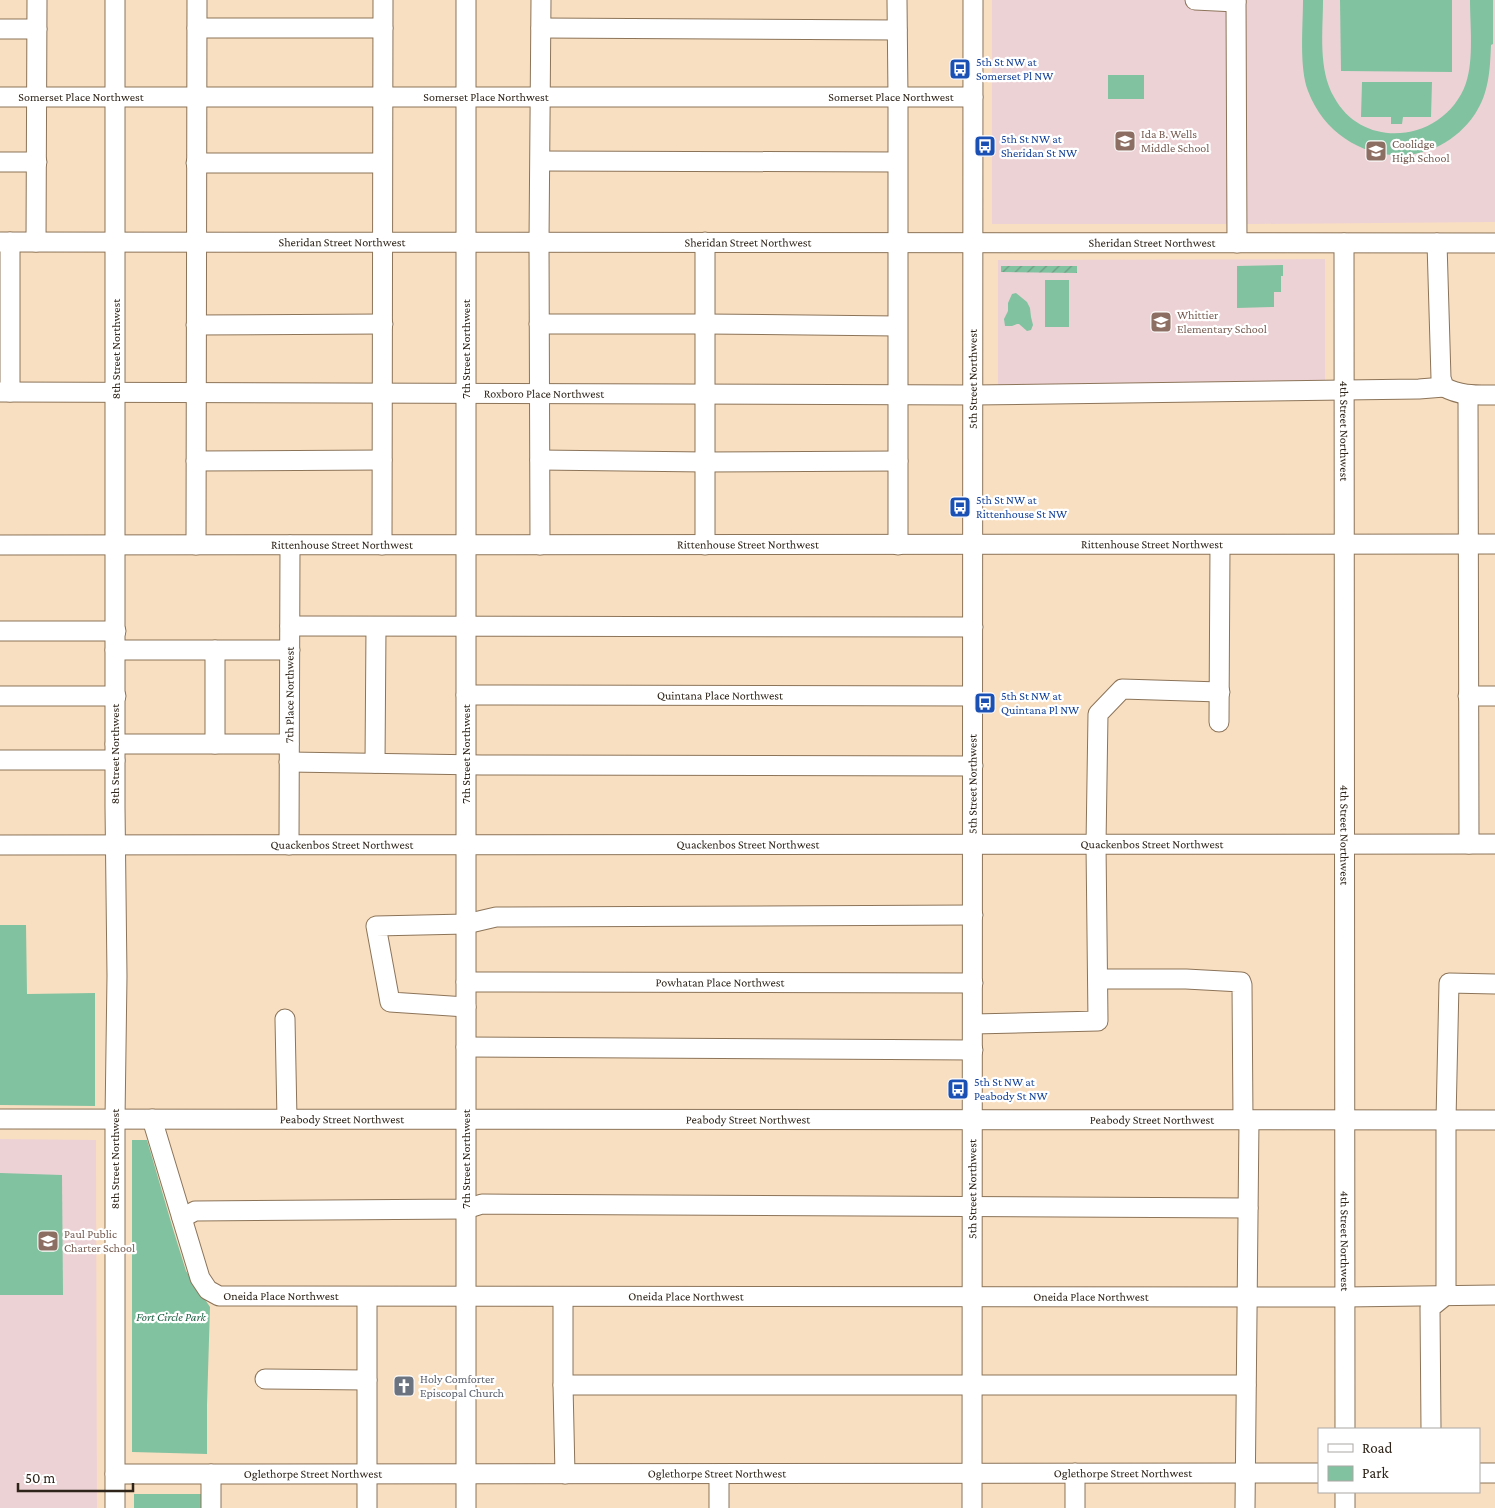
<svg xmlns="http://www.w3.org/2000/svg" width="1495" height="1508" font-family="'Crimson Pro',serif">
	<defs>
		<pattern id="garden-furrows" width="10" height="10" patternUnits="userSpaceOnUse" patternTransform="scale(1.25)"><rect width="10" height="10" fill="#81c2a0"/><path d="M-1 1l2-2M0 10L10 0M9 11l2-2" fill="none" stroke="#6a9d82"/></pattern>
	</defs>
	<rect width="100%" height="100%" fill="#f9dfc1"/>
	<g fill="#edd2d5">
		<polygon points="992,0 1495,0 1495,222 1257,224 992,224"/>
		<polygon points="1325,259 1325,385 998,386 998,260"/>
		<polygon points="0,1139 96,1140 97,1508 0,1508"/>
	</g>
	<g fill="#81c2a0">
		<path d="M1303,0H1323C1323,32 1318,69 1334,97C1364,153 1446,141 1466,83C1474,60 1470,25 1470,0H1493V44L1491,45C1490,70 1489,93 1475,114C1430,180 1335,163 1308,91C1299,67 1303,26 1303,0Z"/>
		<polygon points="1340,0 1452,0 1452,72 1341,71"/>
		<rect x="1108" y="75" width="36" height="24"/>
		<polygon points="1362,82 1432,82 1431,117 1403,117 1402,124 1391,124 1391,117 1361,117"/>
		<polygon points="1283,265 1283,276 1281,276 1281,292 1274,292 1274,307 1237,308 1237,266"/>
		<rect x="1045" y="280" width="24" height="47"/>
		<polygon points="1016,293 1027,302 1030,308 1031,317 1033,325 1031,330 1027,331 1019,324 1017,324 1012,326 1005,326 1004,319 1008,311 1008,303 1012,294"/>
		<polygon points="0,925 26,925 27,994 95,993 95,1106 0,1105"/>
		<polygon points="132,1140 147,1140 173,1229 186,1271 210,1307 207,1405 207,1454 132,1452"/>
		<polygon points="0,1173 62,1175 63,1295 0,1295"/>
		<rect x="134" y="1494" width="70" height="14"/>
	</g>
	<polygon fill="url(#garden-furrows)" points="1001,266 1077,266 1077,273 1001,272"/>
	<g fill="none" stroke-linecap="round" stroke-linejoin="round">
		<g stroke="#8c7459" stroke-width="21">
			<g id="minor">
				<polyline points="115,0 115,807 117,976 115,1119 115,1508"/>
				<polyline points="897,0 898,97 898,545"/>
				<polyline points="1195,0 1236,2"/>
				<polyline points="1236,0 1237,243"/>
				<polyline points="197,28 383,28"/>
				<polyline points="541,28 897,30"/>
				<polyline points="0,29 37,29"/>
				<path id="s1" d="M0,97H973"/>
				<polyline points="541,161 897,162"/>
				<polyline points="0,162 37,162"/>
				<polyline points="196,163 382,163"/>
				<path id="s2" d="M0,242L1495,243"/>
				<polyline points="10,242 10,392"/>
				<polyline points="36,242 37,0"/>
				<polyline points="705,242 705,545"/>
				<path id="s3" d="M1344,243L1345,1429"/>
				<path d="M1437,243L1441,378L1444,387C1460,396 1477,395 1495,395"/>
				<polyline points="539,324 705,324 897,326"/>
				<polyline points="196,325 383,324"/>
				<path id="s4" d="M0,392L973,395L1419,389L1444,387"/>
				<polyline points="1468,395 1469,844"/>
				<polyline points="540,460 705,462 898,461"/>
				<polyline points="196,461 382,460"/>
				<path id="s5" d="M0,545L1495,544"/>
				<polyline points="196,545 197,0"/>
				<polyline points="382,545 383,0"/>
				<polyline points="540,545 539,242 541,0"/>
				<polyline points="290,626 973,627"/>
				<polyline points="0,631 116,631"/>
				<polyline points="115,650 290,650"/>
				<path id="s6" d="M466,695L973,696"/>
				<polyline points="0,696 116,696"/>
				<polyline points="1468,696 1495,696"/>
				<polyline points="1219,722 1220,545"/>
				<polyline points="115,744 289,744"/>
				<polyline points="215,744 215,650"/>
				<polyline points="0,760 115,760"/>
				<polyline points="289,762 482,765 973,766"/>
				<polyline points="375,763 376,627"/>
				<path id="s7" d="M0,845L1495,844"/>
				<path id="s8" d="M289,845L290,545"/>
				<polyline points="1098,979 1186,979 1241,982 1242,985 1243,1120"/>
				<path id="s9" d="M466,982L973,983"/>
				<polyline points="466,1007 390,1002 376,926 466,924 496,917 973,915"/>
				<polyline points="285,1019 287,1119"/>
				<polyline points="973,1024 1098,1021 1096,845 1098,714 1122,689 1220,692"/>
				<polyline points="466,1047 973,1050"/>
				<path id="s10" d="M0,1119L1495,1120"/>
				<path id="s11" d="M152,1119L200,1278L208,1290L219,1296L1345,1297L1495,1295"/>
				<polyline points="182,1218 195,1211 466,1209 482,1204 1248,1208"/>
				<polyline points="367,1297 367,1508"/>
				<polyline points="563,1297 563,1385 565,1474"/>
				<polyline points="265,1379 367,1380"/>
				<polyline points="563,1385 1246,1385"/>
				<polyline points="1431,1429 1430,1308 1446,1295 1446,1120 1449,983 1495,984"/>
				<polyline points="1075,1473 1075,1508"/>
				<polyline points="1479,1473 1495,1473"/>
				<path id="s12" d="M115,1474L1319,1473"/>
				<polyline points="719,1474 719,1508"/>
				<polyline points="1345,1492 1345,1508"/>
				<polyline points="211,1508 211,1474"/>
				<polyline points="466,1508 466,0"/>
				<path id="s13" d="M972,1508L973,0"/>
				<polyline points="1245,1508 1249,1120"/>
			</g>
		</g>
		<use href="#minor" stroke="#fff" stroke-width="19"/>
	</g>
	<defs>
		<g id="bus-square" transform="scale(1.125)"><rect x="-9" y="-9" width="18" height="18" rx="4" fill="#1a4fb4" stroke="#fff"/><path d="M-5-6H5V4H4V6H2V4H-2V6H-4V4H-5ZM-3.5-4V0h7V-4ZM-3.5 1.2v1.5H-2V1.2ZM2 1.2v1.5H3.5V1.2Z" fill="#fff"/></g>
		<g id="school-square" transform="scale(1.125)"><rect x="-9" y="-9" width="18" height="18" rx="4" fill="#8d6e63" stroke="#fff"/><path d="M0-5L7-2L0 1L-7-2ZM-4 1L0 2.5L4 1V4Q0 6-4 4Z" fill="#fff"/></g>
		<g id="church-square" transform="scale(1.125)"><rect x="-9" y="-9" width="18" height="18" rx="4" fill="#6b7280" stroke="#fff"/><path d="M-1.2-6h2.4v3.5h3.3v2.4h-3.3V6h-2.4V-.1h-3.3v-2.4h3.3Z" fill="#fff"/></g>
	</defs>
	<g fill-rule="evenodd">
		<use href="#bus-square" x="960" y="69"/>
		<use href="#school-square" x="1125" y="141"/>
		<use href="#bus-square" x="985" y="146"/>
		<use href="#school-square" x="1376" y="151"/>
		<use href="#school-square" x="1161" y="322"/>
		<use href="#bus-square" x="960" y="507"/>
		<use href="#bus-square" x="985" y="703"/>
		<use href="#bus-square" x="958" y="1089"/>
		<use href="#school-square" x="48" y="1241"/>
		<use href="#church-square" x="404" y="1386"/>
	</g>
	<g text-anchor="middle" stroke-width="4.5" stroke-linejoin="round" paint-order="stroke">
		<g font-size="12" fill="#164399" stroke="#fff" text-anchor="start">
			<text x="976" y="66">5th St NW at<tspan x="976" dy="14">Somerset Pl NW</tspan></text>
			<text x="1001" y="143">5th St NW at<tspan x="1001" dy="14">Sheridan St NW</tspan></text>
			<text x="976" y="504">5th St NW at<tspan x="976" dy="14">Rittenhouse St NW</tspan></text>
			<text x="1001" y="700">5th St NW at<tspan x="1001" dy="14">Quintana Pl NW</tspan></text>
			<text x="974" y="1086">5th St NW at<tspan x="974" dy="14">Peabody St NW</tspan></text>
		</g>
		<g font-size="12" fill="#2e2419" stroke="#fff">
			<text dy="4" stroke="none"><textPath href="#s1" startOffset="81">Somerset Place Northwest</textPath></text>
			<text dy="4" stroke="none"><textPath href="#s1" startOffset="486">Somerset Place Northwest</textPath></text>
			<text dy="4" stroke="none"><textPath href="#s1" startOffset="891">Somerset Place Northwest</textPath></text>
			<text dy="4" stroke="none"><textPath href="#s2" startOffset="342">Sheridan Street Northwest</textPath></text>
			<text dy="4" stroke="none"><textPath href="#s2" startOffset="748">Sheridan Street Northwest</textPath></text>
			<text dy="4" stroke="none"><textPath href="#s2" startOffset="1152">Sheridan Street Northwest</textPath></text>
			<text transform="translate(116 349) rotate(-90)" y="4">8th Street Northwest</text>
			<text transform="translate(466 349) rotate(-90)" y="4">7th Street Northwest</text>
			<text dy="4" stroke="none"><textPath href="#s13" startOffset="1129">5th Street Northwest</textPath></text>
			<text dy="4" stroke="none"><textPath href="#s4" startOffset="544">Roxboro Place Northwest</textPath></text>
			<text dy="4" stroke="none"><textPath href="#s3" startOffset="188">4th Street Northwest</textPath></text>
			<text dy="4" stroke="none"><textPath href="#s5" startOffset="342">Rittenhouse Street Northwest</textPath></text>
			<text dy="4" stroke="none"><textPath href="#s5" startOffset="748">Rittenhouse Street Northwest</textPath></text>
			<text dy="4" stroke="none"><textPath href="#s5" startOffset="1152">Rittenhouse Street Northwest</textPath></text>
			<text dy="4" stroke="none"><textPath href="#s8" startOffset="150">7th Place Northwest</textPath></text>
			<text dy="4" stroke="none"><textPath href="#s6" startOffset="254">Quintana Place Northwest</textPath></text>
			<text transform="translate(115 754) rotate(-90)" y="4">8th Street Northwest</text>
			<text transform="translate(466 754) rotate(-90)" y="4">7th Street Northwest</text>
			<text dy="4" stroke="none"><textPath href="#s13" startOffset="724">5th Street Northwest</textPath></text>
			<text dy="4" stroke="none"><textPath href="#s3" startOffset="592">4th Street Northwest</textPath></text>
			<text dy="4" stroke="none"><textPath href="#s7" startOffset="342">Quackenbos Street Northwest</textPath></text>
			<text dy="4" stroke="none"><textPath href="#s7" startOffset="748">Quackenbos Street Northwest</textPath></text>
			<text dy="4" stroke="none"><textPath href="#s7" startOffset="1152">Quackenbos Street Northwest</textPath></text>
			<text dy="4" stroke="none"><textPath href="#s9" startOffset="254">Powhatan Place Northwest</textPath></text>
			<text dy="4" stroke="none"><textPath href="#s10" startOffset="342">Peabody Street Northwest</textPath></text>
			<text dy="4" stroke="none"><textPath href="#s10" startOffset="748">Peabody Street Northwest</textPath></text>
			<text dy="4" stroke="none"><textPath href="#s10" startOffset="1152">Peabody Street Northwest</textPath></text>
			<text transform="translate(115 1159) rotate(-90)" y="4">8th Street Northwest</text>
			<text transform="translate(466 1159) rotate(-90)" y="4">7th Street Northwest</text>
			<text dy="4" stroke="none"><textPath href="#s13" startOffset="319">5th Street Northwest</textPath></text>
			<text dy="4" stroke="none"><textPath href="#s3" startOffset="998">4th Street Northwest</textPath></text>
			<text dy="4" stroke="none"><textPath href="#s11" startOffset="255">Oneida Place Northwest</textPath></text>
			<text dy="4" stroke="none"><textPath href="#s11" startOffset="660">Oneida Place Northwest</textPath></text>
			<text dy="4" stroke="none"><textPath href="#s11" startOffset="1065">Oneida Place Northwest</textPath></text>
			<text dy="4" stroke="none"><textPath href="#s12" startOffset="602">Oglethorpe Street Northwest</textPath></text>
			<text dy="4" stroke="none"><textPath href="#s12" startOffset="1008">Oglethorpe Street Northwest</textPath></text>
			<text dy="4" stroke="none"><textPath href="#s12" startOffset="198">Oglethorpe Street Northwest</textPath></text>
		</g>
		<g font-size="12" fill="#785e54" stroke="#fff" text-anchor="start">
			<text x="1141" y="138">Ida B. Wells<tspan x="1141" dy="14">Middle School</tspan></text>
			<text x="1392" y="148">Coolidge<tspan x="1392" dy="14">High School</tspan></text>
			<text x="1177" y="319">Whittier<tspan x="1177" dy="14">Elementary School</tspan></text>
			<text x="64" y="1238">Paul Public<tspan x="64" dy="14">Charter School</tspan></text>
		</g>
		<g font-size="12" font-style="italic" fill="#206345" stroke="#fff">
			<text x="171" y="1321">Fort Circle Park</text>
		</g>
		<g font-size="12" fill="#5b616d" stroke="#fff" text-anchor="start">
			<text x="420" y="1383">Holy Comforter<tspan x="420" dy="14">Episcopal Church</tspan></text>
		</g>
	</g>
	<rect x="1318" y="1428" width="162" height="65" fill="#ffffff" stroke="#aba7a3"/>
	<rect x="1328" y="1444" width="25" height="8" fill="#ffffff" stroke="#aba7a3"/>
	<text x="1362" y="1453" font-size="15" fill="#2e2419">Road</text>
	<rect x="1328" y="1466" width="25" height="15" fill="#81c2a0" stroke="#aba7a3"/>
	<text x="1362" y="1478" font-size="15" fill="#2e2419">Park</text>
	<path d="M18 1483v8h115v-8" fill="none" stroke="#2e2419" stroke-width="2.5"/>
	<text x="25" y="1483" font-size="15" fill="#2e2419" stroke="#ffffff" stroke-width="4" paint-order="stroke">50 m</text>
</svg>
